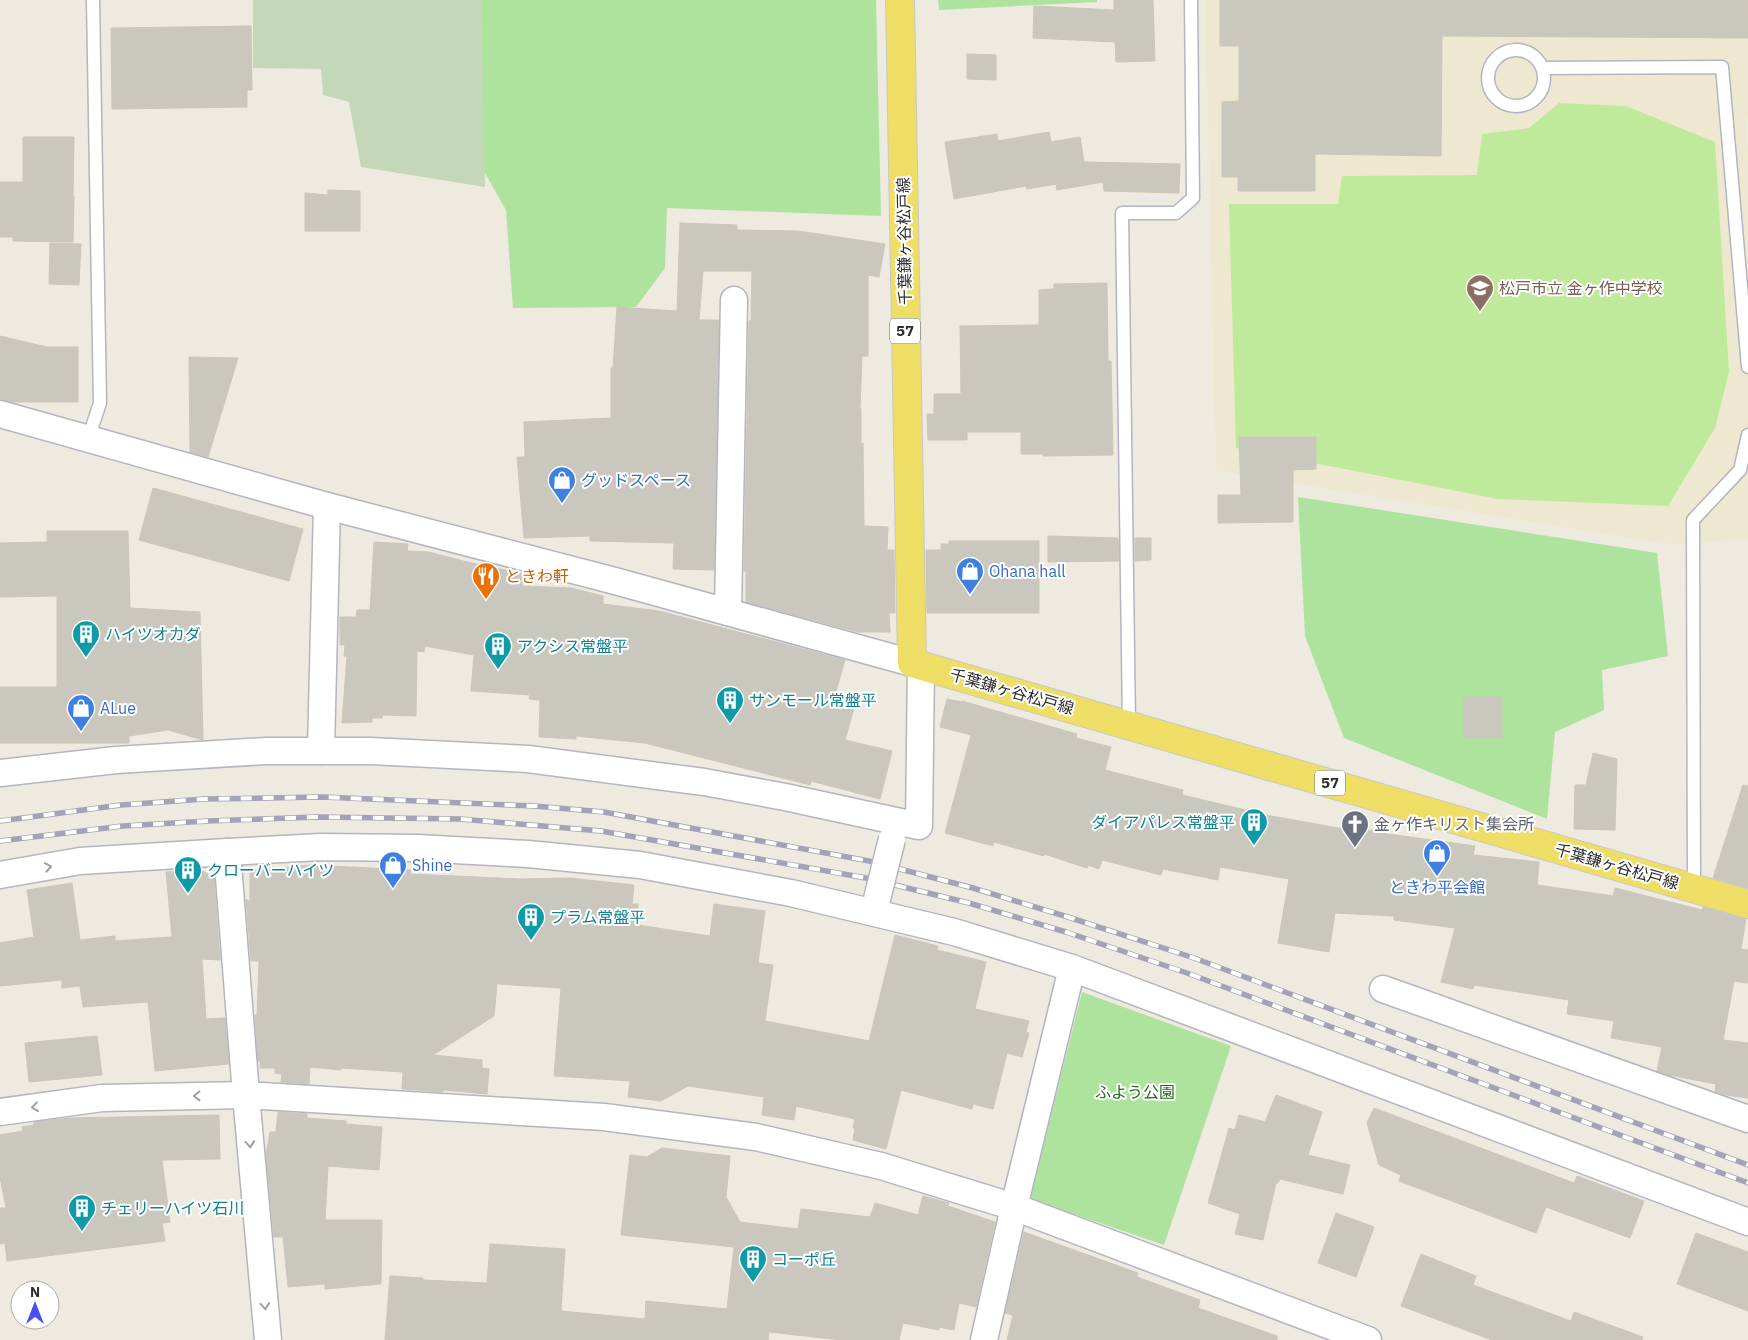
<svg xmlns="http://www.w3.org/2000/svg" width="1748" height="1340" font-family="'IBM Plex Sans','Noto Sans JP',sans-serif">
	<rect width="100%" height="100%" fill="#eeeae0"/>
	<polygon fill="#efe8d1" points="1205,0 1748,0 1748,118 1745,119 1748,154 1748,539 1673,545 1216,471"/>
	<g fill="#aee39e">
		<polygon points="452,0 876,0 881,216 667,208 665,268 636,307 513,308 506,210 456,122"/>
		<polygon points="938,0 1097,0 1097,2 939,10"/>
		<polygon points="1298,497 1657,553 1668,656 1602,670 1604,710 1555,732 1547,819 1344,738 1305,636"/>
		<polygon points="1082,992 1231,1046 1164,1245 1030,1199"/>
	</g>
	<polygon fill="#c4d8b8" points="253,0 481,0 485,187 361,167 349,102 323,95 321,69 253,68"/>
	<polygon fill="#bfea9b" points="1559,103 1626,106 1715,142 1729,372 1715,428 1668,506 1498,499 1236,448 1229,204 1338,204 1342,176 1477,175 1482,134 1529,128"/>
	<g fill="#cac8be" stroke="#cac6b9">
		<polygon points="1114,0 1153,0 1155,61 1116,62 1115,42 1033,38 1034,6 1114,10"/>
		<polygon points="1220,0 1748,0 1748,38 1442,36 1441,156 1315,154 1315,191 1238,191 1238,177 1222,177 1222,102 1239,101 1239,46 1220,46"/>
		<polygon points="251,26 252,90 247,90 247,107 112,109 111,28"/>
		<polygon points="967,54 996,55 996,80 967,79"/>
		<polygon points="1049,132 1051,142 1080,137 1084,162 1180,164 1179,193 1104,191 1103,182 1057,190 1056,184 1027,189 1026,186 954,199 945,142 997,134 998,141"/>
		<polygon points="23,137 74,137 73,196 74,196 73,242 13,241 13,237 0,237 0,182 23,182"/>
		<polygon points="328,190 360,191 360,231 305,231 305,193 328,195"/>
		<polygon points="680,223 737,225 737,230 798,231 885,244 879,277 868,275 868,356 862,356 860,409 861,409 861,443 863,443 864,526 888,527 887,550 894,550 895,613 889,613 890,632 858,632 746,602 746,571 744,571 749,321 751,321 752,271 703,271 699,320 719,320 714,570 673,569 674,543 590,541 590,536 524,538 517,457 525,457 524,422 611,418 611,368 613,368 617,307 677,311"/>
		<polygon points="50,243 81,244 79,285 49,284"/>
		<polygon points="1107,283 1108,361 1111,361 1113,455 1043,456 1043,454 1021,454 1021,432 967,432 967,440 928,440 927,414 934,414 934,394 961,394 960,326 1039,325 1039,290 1054,289 1054,284"/>
		<polygon points="0,336 47,347 78,347 78,402 12,402 0,399"/>
		<polygon points="189,357 238,358 208,457 190,452"/>
		<polygon points="1239,437 1316,437 1316,469 1293,470 1293,522 1218,523 1218,495 1241,495"/>
		<polygon points="153,488 303,529 289,581 139,540"/>
		<polygon points="47,531 128,531 130,608 200,612 203,740 168,730 129,736 129,743 0,743 0,687 57,687 57,596 0,597 0,543 47,542"/>
		<polygon points="1048,536 1118,538 1119,561 1048,562"/>
		<polygon points="1135,538 1151,538 1151,560 1135,561"/>
		<polygon points="949,541 1039,541 1039,613 927,613 926,550 941,550 941,544 949,544"/>
		<polygon points="374,542 408,544 407,551 429,552 467,562 520,573 523,575 522,586 572,588 603,596 603,604 659,611 845,660 835,695 856,701 845,740 892,751 880,799 811,781 810,785 645,743 576,736 576,739 539,737 540,700 529,699 530,695 471,691 474,655 425,646 424,652 417,651 416,716 383,715 382,718 372,718 372,722 342,723 347,656 344,656 345,645 340,645 340,617 356,617 357,610 370,610"/>
		<rect x="1464" y="697" width="38" height="41"/>
		<polygon points="947,699 962,702 962,701 1077,734 1076,738 1111,747 1105,770 1183,790 1182,795 1271,816 1344,829 1381,831 1381,833 1475,846 1473,855 1539,862 1537,885 1613,896 1615,888 1702,910 1703,907 1746,919 1741,949 1748,950 1748,983 1734,981 1723,1040 1748,1043 1748,1098 1726,1095 1715,1091 1716,1084 1669,1075 1657,1071 1662,1047 1611,1038 1614,1021 1567,1014 1569,1000 1474,985 1473,989 1441,982 1455,928 1394,920 1394,916 1335,913 1329,952 1278,943 1289,879 1220,867 1218,880 1163,869 1161,875 1102,860 1099,869 1088,865 1087,868 1044,854 1044,856 994,842 993,846 945,833 971,735 940,727"/>
		<polygon points="1593,753 1617,759 1615,830 1574,829 1575,785 1586,785"/>
		<polygon points="1743,785 1748,786 1748,888 1713,878"/>
		<polygon points="311,865 411,870 410,874 521,879 569,878 634,885 632,904 638,904 637,925 710,936 714,904 765,911 758,963 773,965 765,1021 869,1041 895,935 938,946 937,950 986,962 975,1009 1029,1021 1026,1032 1029,1033 1022,1057 1007,1053 993,1109 973,1104 972,1109 901,1090 886,1149 853,1140 855,1128 853,1128 855,1119 796,1106 794,1120 762,1115 764,1097 688,1086 661,1101 628,1097 630,1081 554,1076 561,988 497,984 494,1016 433,1055 482,1060 482,1068 489,1069 487,1094 443,1090 443,1092 402,1089 403,1072 341,1068 341,1070 310,1067 309,1084 281,1082 282,1074 275,1073 275,1068 260,1068 260,1061 258,1061 255,1015 257,1015 259,961 251,961 246,899 250,902 250,871"/>
		<polygon points="201,870 214,878 220,960 202,959 206,1019 225,1018 229,1064 155,1071 148,1002 83,1007 80,986 62,988 62,980 0,986 0,943 34,937 27,890 72,883 80,940 115,936 115,941 172,937 166,872"/>
		<polygon points="97,1036 102,1075 29,1082 25,1043"/>
		<polygon points="1276,1095 1322,1112 1308,1155 1350,1165 1343,1194 1280,1179 1278,1183 1276,1183 1263,1240 1235,1234 1240,1214 1208,1203 1229,1128 1235,1130 1239,1115 1265,1122"/>
		<polygon points="1374,1108 1574,1183 1577,1176 1644,1201 1630,1238 1546,1207 1536,1233 1399,1181 1401,1175 1379,1165 1367,1123"/>
		<polygon points="278,1112 307,1114 307,1118 346,1121 346,1124 382,1127 379,1170 328,1166 325,1220 382,1220 381,1284 325,1289 325,1284 288,1287 283,1237 274,1237 266,1155 270,1132 276,1132"/>
		<polygon points="219,1115 220,1159 162,1160 170,1222 162,1223 165,1241 7,1261 5,1243 0,1244 0,1208 6,1208 0,1177 0,1135 23,1131 22,1127 34,1125 34,1122 69,1118"/>
		<polygon points="662,1148 730,1156 726,1197 740,1222 798,1229 801,1209 870,1217 875,1203 918,1215 923,1196 949,1203 948,1206 995,1222 976,1307 959,1303 954,1330 939,1327 939,1330 903,1323 899,1340 841,1340 769,1332 768,1340 385,1340 390,1276 423,1278 423,1280 487,1283 490,1244 565,1249 561,1311 645,1319 646,1301 727,1309 734,1247 621,1235 630,1155 647,1157"/>
		<polygon points="1336,1213 1374,1227 1356,1277 1318,1263"/>
		<polygon points="1024,1232 1138,1273 1137,1277 1200,1300 1198,1308 1277,1336 1277,1340 1007,1340 1013,1315 1005,1313"/>
		<polygon points="1696,1233 1748,1252 1748,1311 1677,1284"/>
		<polygon points="1421,1254 1476,1276 1473,1285 1571,1321 1574,1312 1643,1337 1642,1340 1492,1340 1401,1306"/>
	</g>
	<g fill="none" stroke-linecap="round" stroke-linejoin="round">
		<g stroke="#b3b5c0" stroke-width="15">
			<g id="lane">
				<circle cx="1516" cy="78" r="28"/>
				<polyline points="1543,68 1722,67 1748,367"/>
				<polyline points="88,439 100,403 93,0"/>
				<polyline points="1129,725 1122,213 1176,213 1193,198 1191,0"/>
				<polyline points="1694,888 1693,520 1740,470 1748,435"/>
			</g>
		</g>
		<g stroke="#b3b5c0" stroke-width="29">
			<g id="street">
				<polyline points="0,414 327,506 615,581 912,663"/>
				<polyline points="728,612 734,300"/>
				<polyline points="321,751 327,506"/>
				<polyline points="0,773 116,760 266,751 371,751 528,759 704,782 785,797 919,826 921,665"/>
				<polyline points="227,852 246,1095 268,1340"/>
				<polyline points="0,875 80,861 227,852 321,847 417,848 528,854 640,865 791,893 954,932 1072,968 1748,1222"/>
				<polyline points="1383,989 1748,1119"/>
				<polyline points="0,1112 102,1098 246,1095 604,1117 756,1137 881,1166 1014,1207 1368,1340"/>
				<polyline points="984,1340 1014,1207 1072,968"/>
			</g>
		</g>
		<g stroke="#c8c8c8" stroke-width="30">
			<polyline id="primary" points="900,0 912,663 1748,904"/>
		</g>
		<use href="#lane" stroke="#fff" stroke-width="12"/>
		<use href="#street" stroke="#fff" stroke-width="26"/>
		<use href="#primary" stroke="#eede65" stroke-width="28"/>
		<g stroke="#a3a3b7" stroke-width="5.5">
			<g id="rail">
				<polyline points="0,821 121,805 204,799 323,797 534,806 604,812 869,861 973,888 1071,918 1194,958 1748,1165"/>
				<polyline points="0,841 123,826 208,821 317,817 460,819 601,831 866,878 969,903 1066,932 1187,973 1748,1183"/>
			</g>
		</g>
		<use href="#rail" stroke="#fff" stroke-width="4" stroke-dasharray="11" stroke-linecap="butt"/>
		<g stroke="#b3b5c0" stroke-width="29" stroke-linecap="butt">
			<polyline id="street-bridge" points="877,899 892,839"/>
		</g>
		<use href="#street-bridge" stroke="#fff" stroke-width="26"/>
	</g>
	<defs><path id="oneway-chevron" d="M-2-3.5L2.5 0L-2 3.5" fill="none" stroke-width="1.6" stroke-linecap="round" stroke-linejoin="round" transform="scale(1.25)"/></defs>
	<g stroke="#a0a0a0">
		<use href="#oneway-chevron" transform="translate(48 867) rotate(-10)"/>
		<use href="#oneway-chevron" transform="translate(197 1096) rotate(179)"/>
		<use href="#oneway-chevron" transform="translate(35 1107) rotate(173)"/>
		<use href="#oneway-chevron" transform="translate(250 1144) rotate(85)"/>
		<use href="#oneway-chevron" transform="translate(265 1306) rotate(85)"/>
	</g>
	<defs>
		<g id="school-pin" transform="scale(1.4375)"><path d="M0 17L-7.5 6A9.5 9.5 0 1 1 7.5 6Z" fill="#8d6e63" stroke="#fff"/><path d="M0-5L7-2L0 1L-7-2ZM-4 1L0 2.5L4 1V4Q0 6-4 4Z" fill="#fff"/></g>
		<g id="shop-pin" transform="scale(1.4375)"><path d="M0 17L-7.5 6A9.5 9.5 0 1 1 7.5 6Z" fill="#3f7fe0" stroke="#fff"/><path d="M-5-2.5h2.3a2.7 3.5 0 0 1 5.4 0H5L5.5 6h-11ZM-1.5-2.5h3a1.5 2.3 0 0 0-3 0Z" fill="#fff"/></g>
		<g id="restaurant-pin" transform="scale(1.4375)"><path d="M0 17L-7.5 6A9.5 9.5 0 1 1 7.5 6Z" fill="#e8710a" stroke="#fff"/><path d="M-5-6h1v4h1v-4h1v4h1v-4h1v5L-1.5 .5V6h-2V.5L-5-1ZM5-6V6H3V1.5H1.5Q1.5-4 5-6Z" fill="#fff"/></g>
		<g id="building-pin" transform="scale(1.4375)"><path d="M0 17L-7.5 6A9.5 9.5 0 1 1 7.5 6Z" fill="#0f9aa8" stroke="#fff"/><path d="M-4-6H4V6H1V3H-1V6H-4ZM-2.5-4.3h1.7v1.8h-1.7ZM.8-4.3h1.7v1.8H.8ZM-2.5-1h1.7V.8h-1.7ZM.8-1h1.7V.8H.8Z" fill="#fff"/></g>
		<g id="church-pin" transform="scale(1.4375)"><path d="M0 17L-7.5 6A9.5 9.5 0 1 1 7.5 6Z" fill="#6b7280" stroke="#fff"/><path d="M-1.2-6h2.4v3.5h3.3v2.4h-3.3V6h-2.4V-.1h-3.3v-2.4h3.3Z" fill="#fff"/></g>
	</defs>
	<g fill-rule="evenodd">
		<use href="#school-pin" x="1480" y="288"/>
		<use href="#shop-pin" x="562" y="480"/>
		<use href="#shop-pin" x="970" y="571"/>
		<use href="#restaurant-pin" x="486" y="576"/>
		<use href="#building-pin" x="86" y="634"/>
		<use href="#building-pin" x="498" y="646"/>
		<use href="#building-pin" x="730" y="700"/>
		<use href="#shop-pin" x="81" y="708"/>
		<use href="#building-pin" x="1254" y="822"/>
		<use href="#church-pin" x="1355" y="824"/>
		<use href="#shop-pin" x="1437" y="853"/>
		<use href="#shop-pin" x="393" y="865"/>
		<use href="#building-pin" x="188" y="870"/>
		<use href="#building-pin" x="531" y="917"/>
		<use href="#building-pin" x="82" y="1208"/>
		<use href="#building-pin" x="753" y="1259"/>
	</g>
	<g text-anchor="middle" stroke-width="4" stroke-linejoin="round" paint-order="stroke">
		<g fill="#fff" stroke="#6c6c6c" stroke-width="1">
			<rect x="890" y="318.5" width="30" height="25" rx="4"/>
			<rect x="1315" y="770.5" width="30" height="25" rx="4"/>
		</g>
		<g font-size="15" font-weight="bold" fill="#2d2d2d">
			<text x="905" y="336">57</text>
			<text x="1330" y="788">57</text>
		</g>
		<g font-size="16" fill="#2d2d2d" stroke="#fff">
			<text transform="translate(904 241) rotate(-91)" y="6">千葉鎌ヶ谷松戸線</text>
			<text transform="translate(1012 691) rotate(16)" y="6">千葉鎌ヶ谷松戸線</text>
			<text transform="translate(1617 866) rotate(16)" y="6">千葉鎌ヶ谷松戸線</text>
		</g>
		<g font-size="16" fill="#785e54" stroke="#fff" text-anchor="start">
			<text x="1499" y="294">松戸市立 金ヶ作中学校</text>
		</g>
		<g font-size="16" fill="#366cbe" stroke="#fff" text-anchor="start">
			<text x="581" y="486">グッドスペース</text>
			<text x="989" y="577">Ohana hall</text>
			<text x="100" y="714">ALue</text>
			<text x="412" y="871">Shine</text>
			<text x="1437" y="893" text-anchor="middle">ときわ平会館</text>
		</g>
		<g font-size="16" fill="#c56008" stroke="#fff" text-anchor="start">
			<text x="505" y="582">ときわ軒</text>
		</g>
		<g font-size="16" fill="#0d838f" stroke="#fff" text-anchor="start">
			<text x="105" y="640">ハイツオカダ</text>
			<text x="517" y="652">アクシス常盤平</text>
			<text x="749" y="706">サンモール常盤平</text>
			<text x="1235" y="828" text-anchor="end">ダイアパレス常盤平</text>
			<text x="207" y="876">クローバーハイツ</text>
			<text x="550" y="923">プラム常盤平</text>
			<text x="101" y="1214">チェリーハイツ石川</text>
			<text x="772" y="1265">コーポ丘</text>
		</g>
		<g font-size="16" fill="#5b616d" stroke="#fff" text-anchor="start">
			<text x="1374" y="830">金ヶ作キリスト集会所</text>
		</g>
		<g font-size="16" fill="#246b1d" stroke="#fff">
			<text x="1135" y="1098">ふよう公園</text>
		</g>
	</g>
	<g transform="translate(35 1305)"><circle r="24" fill="#ffffff" stroke="#ababab"/>
	<path d="M0-4L9 19L0 12L-9 19Z" fill="#4552f6"/>
	<text y="-8" font-size="14" font-weight="bold" text-anchor="middle" fill="#2d2d2d">N</text>
	</g>
</svg>
